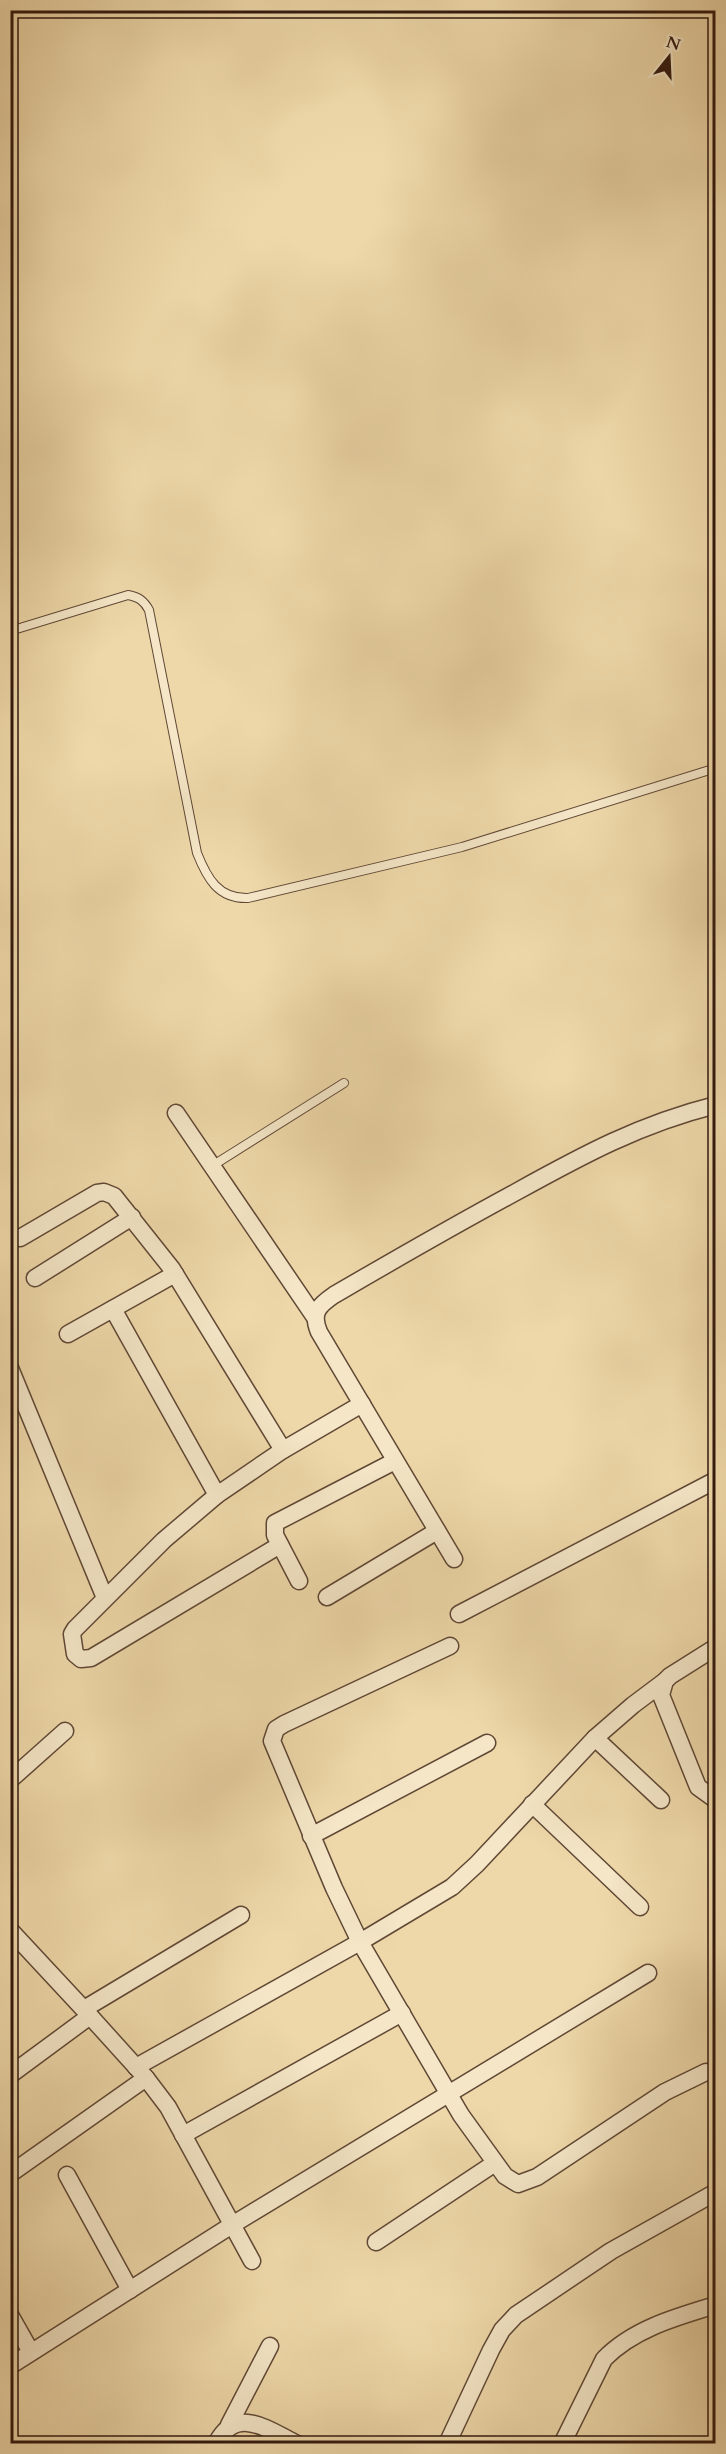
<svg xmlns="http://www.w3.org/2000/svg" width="726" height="2454" font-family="Cardo,serif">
	<rect width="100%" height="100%" fill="#eed8a9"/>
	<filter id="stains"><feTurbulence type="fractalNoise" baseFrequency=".00333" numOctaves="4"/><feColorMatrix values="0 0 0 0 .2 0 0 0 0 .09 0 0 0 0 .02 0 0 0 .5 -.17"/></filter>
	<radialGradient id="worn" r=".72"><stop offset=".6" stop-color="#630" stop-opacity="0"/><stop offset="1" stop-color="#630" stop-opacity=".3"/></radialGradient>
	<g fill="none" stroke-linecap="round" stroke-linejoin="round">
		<g stroke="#604836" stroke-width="10">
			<g id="service">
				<path d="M10,631L128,595C139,597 144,601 149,610L197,853C207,878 218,899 248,898L462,847L716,768"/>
				<polyline points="212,1166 344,1083"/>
			</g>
		</g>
		<g stroke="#604836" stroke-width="19">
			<g id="minor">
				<polyline points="176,1113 314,1316"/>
				<polyline points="20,1238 97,1193 104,1192 114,1196 172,1269 283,1450"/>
				<polyline points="35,1278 132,1217"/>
				<polyline points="113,1309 217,1495"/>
				<polyline points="68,1334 175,1274"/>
				<polyline points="10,1368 105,1598"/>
				<polyline points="280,1545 91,1658 81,1659 75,1654 72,1634 75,1629 164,1540 217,1495 283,1450 362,1404"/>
				<path d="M454,1559L319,1332C311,1313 318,1306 334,1295C394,1260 455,1225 516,1192C583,1155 640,1124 716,1105"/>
				<polyline points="299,1581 275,1535 275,1523 395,1461"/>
				<polyline points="327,1597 437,1531"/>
				<polyline points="459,1614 716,1480"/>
				<polyline points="450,1646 284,1724 276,1729 272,1741 334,1888 360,1942 461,2115 505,2176 518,2184 537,2177 665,2092 706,2072"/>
				<polyline points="716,1647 670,1676 665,1681 661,1695 698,1787 716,1800"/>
				<polyline points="595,1738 661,1800"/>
				<polyline points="10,1780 65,1731"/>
				<polyline points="532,1804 640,1907"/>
				<polyline points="311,1836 487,1743"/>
				<polyline points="10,1930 90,2016 146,2078 168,2107 252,2261"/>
				<polyline points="84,2009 241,1915"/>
				<polyline points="136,2067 360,1942 452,1887 477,1864 595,1738 633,1705 665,1681"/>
				<polyline points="10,2075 90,2016"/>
				<polyline points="183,2135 402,2013"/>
				<polyline points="10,2174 146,2078"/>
				<polyline points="67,2175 130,2290"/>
				<polyline points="376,2242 495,2163"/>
				<polyline points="10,2315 31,2352"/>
				<polyline points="10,2366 232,2225 648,1973"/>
				<polyline points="229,2425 270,2346"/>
				<path d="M216,2444C236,2405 267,2429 297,2444"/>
				<polyline points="447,2444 491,2350 502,2330 516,2315 611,2251 716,2192"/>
				<path d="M562,2444L604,2359C633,2329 676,2317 716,2305"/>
			</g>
		</g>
		<use href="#service" stroke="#f4e6c7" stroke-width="8"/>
		<use href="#minor" stroke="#f4e6c7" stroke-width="16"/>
	</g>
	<rect width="726" height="2454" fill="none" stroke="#eed8a9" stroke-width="36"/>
	<rect x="12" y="12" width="702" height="2430" fill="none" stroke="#31180f" stroke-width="3"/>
	<rect x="18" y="18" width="690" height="2418" fill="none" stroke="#31180f" stroke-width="1.5"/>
	<g transform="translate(669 57) rotate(18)" stroke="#f4e6c7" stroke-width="4.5" paint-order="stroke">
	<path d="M0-4.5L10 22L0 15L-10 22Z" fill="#31180f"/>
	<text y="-9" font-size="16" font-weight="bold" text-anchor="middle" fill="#31180f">N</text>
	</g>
	<rect width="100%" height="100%" filter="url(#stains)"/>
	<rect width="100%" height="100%" fill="url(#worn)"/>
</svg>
